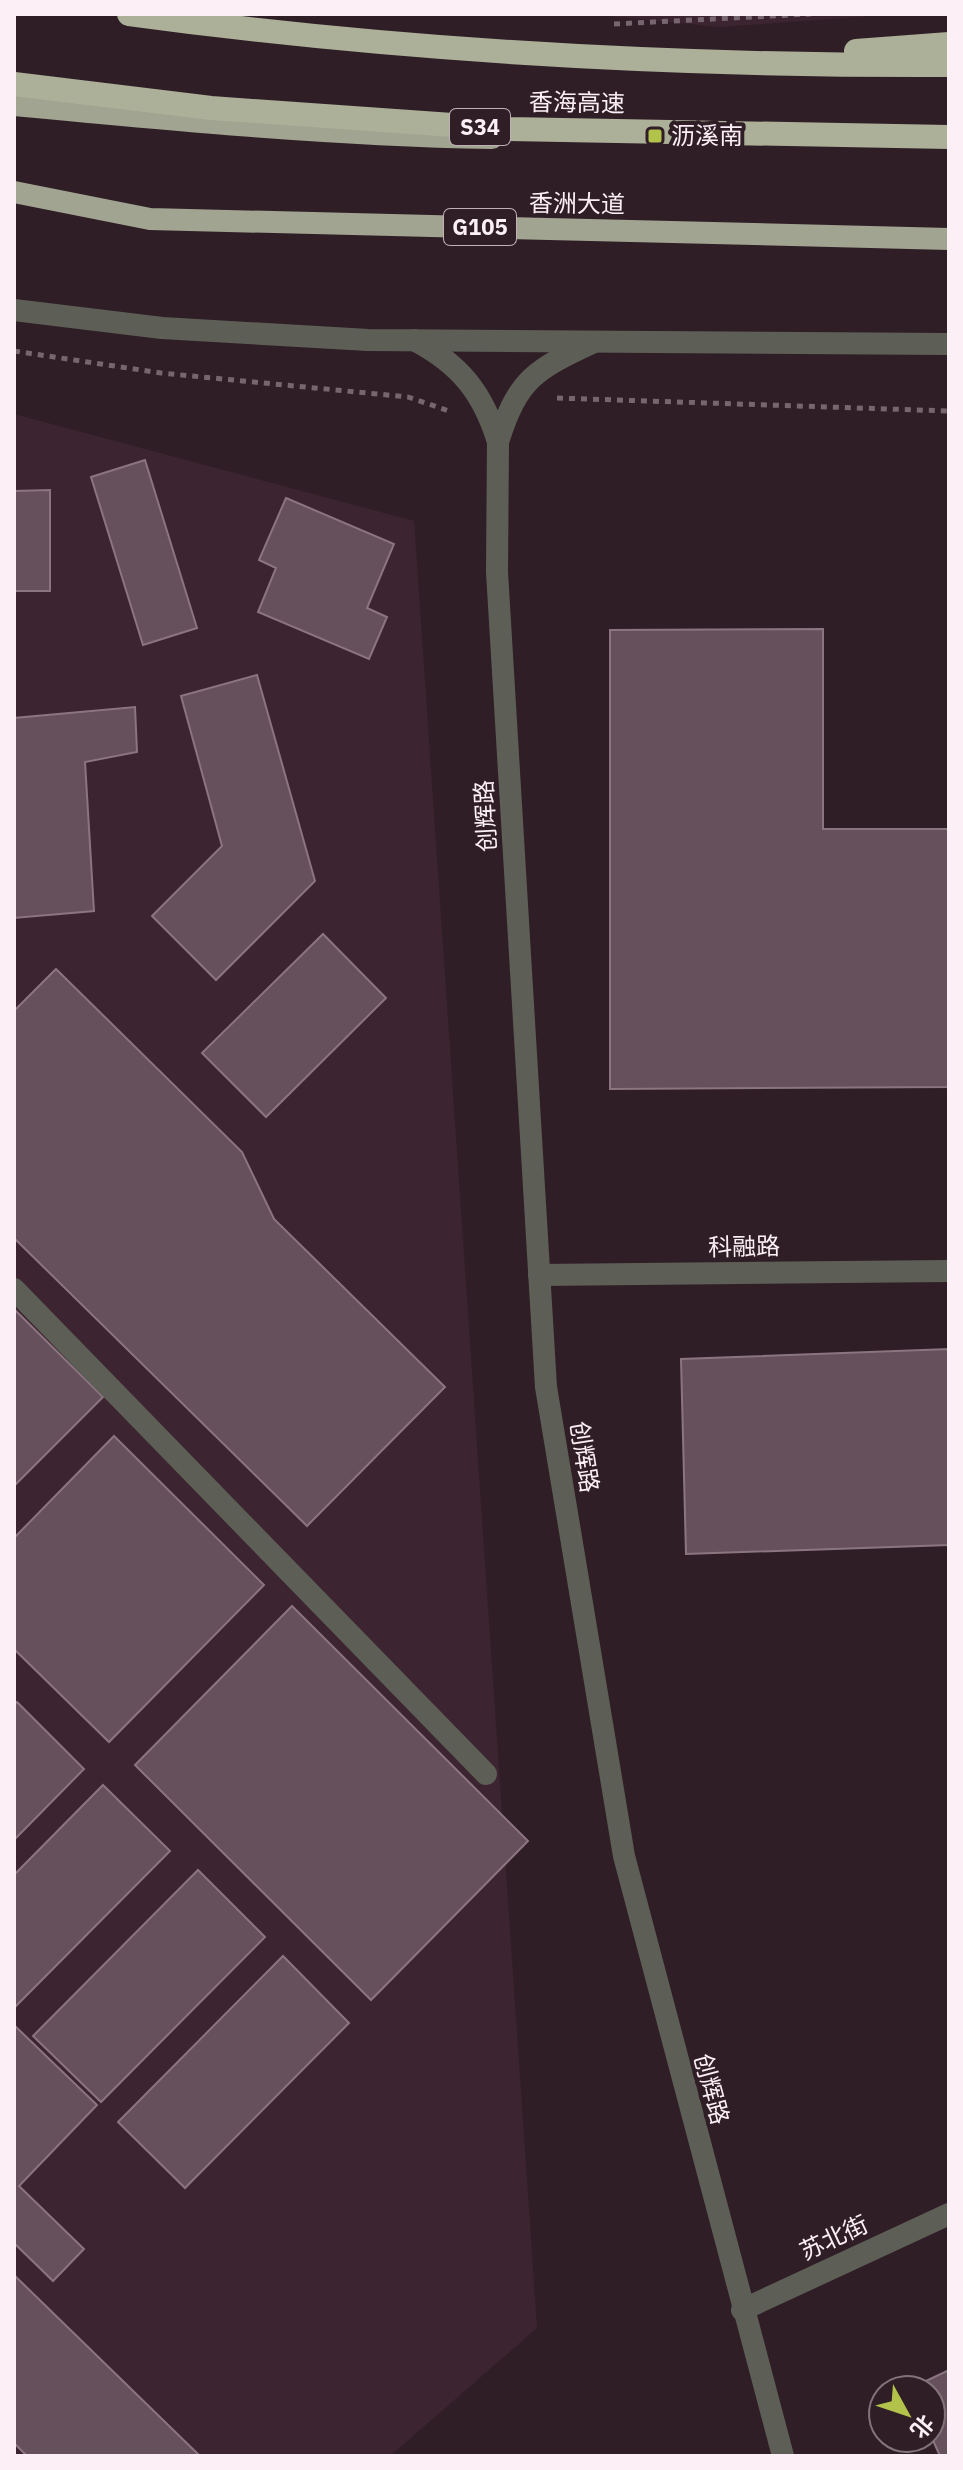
<svg xmlns="http://www.w3.org/2000/svg" width="963" height="2470" font-family="'IBM Plex Sans','Noto Sans SC',sans-serif">
	<rect width="100%" height="100%" fill="#301e27"/>
	<g fill="#3d2431">
		<polygon points="588,14 899,14 720,27"/>
		<polygon points="14,414 414,521 537,2328 390,2456 14,2456"/>
	</g>
	<g fill="#65505b" stroke="#8b7580" stroke-width="2">
		<polygon points="145,460 197,628 143,645 91,477"/>
		<polygon points="50,490 50,591 14,591 14,491"/>
		<polygon points="286,498 394,544 367,608 387,617 369,659 258,612 276,568 259,560"/>
		<polygon points="823,629 823,829 949,829 949,1087 610,1089 610,630"/>
		<polygon points="257,675 315,881 216,980 152,916 222,846 181,696"/>
		<polygon points="135,707 137,752 85,762 94,911 14,918 14,718"/>
		<polygon points="323,934 386,998 266,1117 202,1053"/>
		<polygon points="56,969 242,1152 274,1219 445,1387 307,1526 14,1238 14,1011"/>
		<polygon points="14,1309 103,1397 14,1486"/>
		<polygon points="949,1349 949,1545 686,1554 681,1359"/>
		<polygon points="114,1436 264,1585 109,1742 14,1649 14,1538"/>
		<polygon points="292,1606 528,1841 371,2000 135,1765"/>
		<polygon points="17,1702 84,1769 14,1840 14,1705"/>
		<polygon points="103,1785 170,1851 14,2008 14,1875"/>
		<polygon points="198,1870 265,1937 101,2102 33,2036"/>
		<polygon points="283,1956 349,2023 185,2188 118,2122"/>
		<polygon points="14,2025 97,2105 19,2186 84,2249 53,2281 14,2243"/>
		<polygon points="14,2275 200,2456 27,2456 14,2443"/>
		<polygon points="949,2370 949,2456 940,2456 931,2436 931,2390 909,2389"/>
	</g>
	<g fill="none" stroke-linecap="round" stroke-linejoin="round">
		<g stroke="#77666e" stroke-width="5" stroke-dasharray="6 6" stroke-linecap="butt">
			<polyline points="614,24 811,14"/>
			<polyline points="14,351 161,373 408,397 452,412"/>
			<polyline points="557,398 949,411"/>
		</g>
		<g stroke="#5d5f56" stroke-width="22">
			<path d="M414,340C460,364 483,393 498,442C518,378 536,369 594,342"/>
			<polyline points="498,442 497,572 546,1387 624,1856 783,2456"/>
			<polyline points="539,1275 949,1271"/>
			<polyline points="14,1289 486,1774"/>
			<polyline points="742,2310 949,2214"/>
		</g>
		<polyline stroke="#5d5f56" stroke-width="22" points="14,310 162,328 368,340 949,344"/>
		<g stroke="#a0a490" stroke-width="22">
			<path d="M14,105C173,120 332,135 492,138"/>
			<polyline points="14,192 150,219 949,239"/>
		</g>
		<g stroke="#acb099" stroke-width="24">
			<path d="M129,14C400,51 675,66 949,65"/>
			<polyline points="856,51 949,44"/>
			<polyline points="14,84 211,108 509,129 949,137"/>
		</g>
	</g>
	<rect fill="#b3c24b" stroke="#301e27" stroke-width="3" x="647" y="128" width="16" height="16" rx="4"/>
	<g text-anchor="middle" stroke-width="8" stroke-linejoin="round" paint-order="stroke">
		<g fill="#301e27" stroke="#bfb0b7" stroke-width="2">
			<rect x="450" y="109" width="60" height="36" rx="6"/>
			<rect x="444" y="209" width="72" height="36" rx="6"/>
		</g>
		<g font-size="22" font-weight="bold" fill="#fceff5">
			<text x="480" y="135">S34</text>
			<text x="480" y="235">G105</text>
		</g>
		<g font-size="24" fill="#fceff5" stroke="#301e27">
			<text transform="translate(577 103) rotate(1)" y="8">香海高速</text>
			<text transform="translate(577 204) rotate(1)" y="8">香洲大道</text>
			<text transform="translate(486 816) rotate(-93)" y="8">创辉路</text>
			<text transform="translate(744 1247) rotate(-1)" y="8">科融路</text>
			<text transform="translate(584 1457) rotate(81)" y="8">创辉路</text>
			<text transform="translate(711 2089) rotate(75)" y="8">创辉路</text>
			<text transform="translate(834 2238) rotate(-25)" y="8">苏北街</text>
		</g>
		<g font-size="24" fill="#fceff5" stroke="#301e27" text-anchor="start">
			<text x="671" y="144">沥溪南</text>
		</g>
	</g>
	<rect width="963" height="2470" fill="none" stroke="#fceff5" stroke-width="32"/>
	<g transform="translate(907 2414) rotate(130)"><circle r="38" fill="#301e27" stroke="#827279" stroke-width="2"/>
	<path d="M0-6L14 30L0 20L-14 30Z" fill="#b3c24b"/>
	<text y="-12" font-size="22" font-weight="bold" text-anchor="middle" fill="#fceff5">北</text>
	</g>
</svg>
